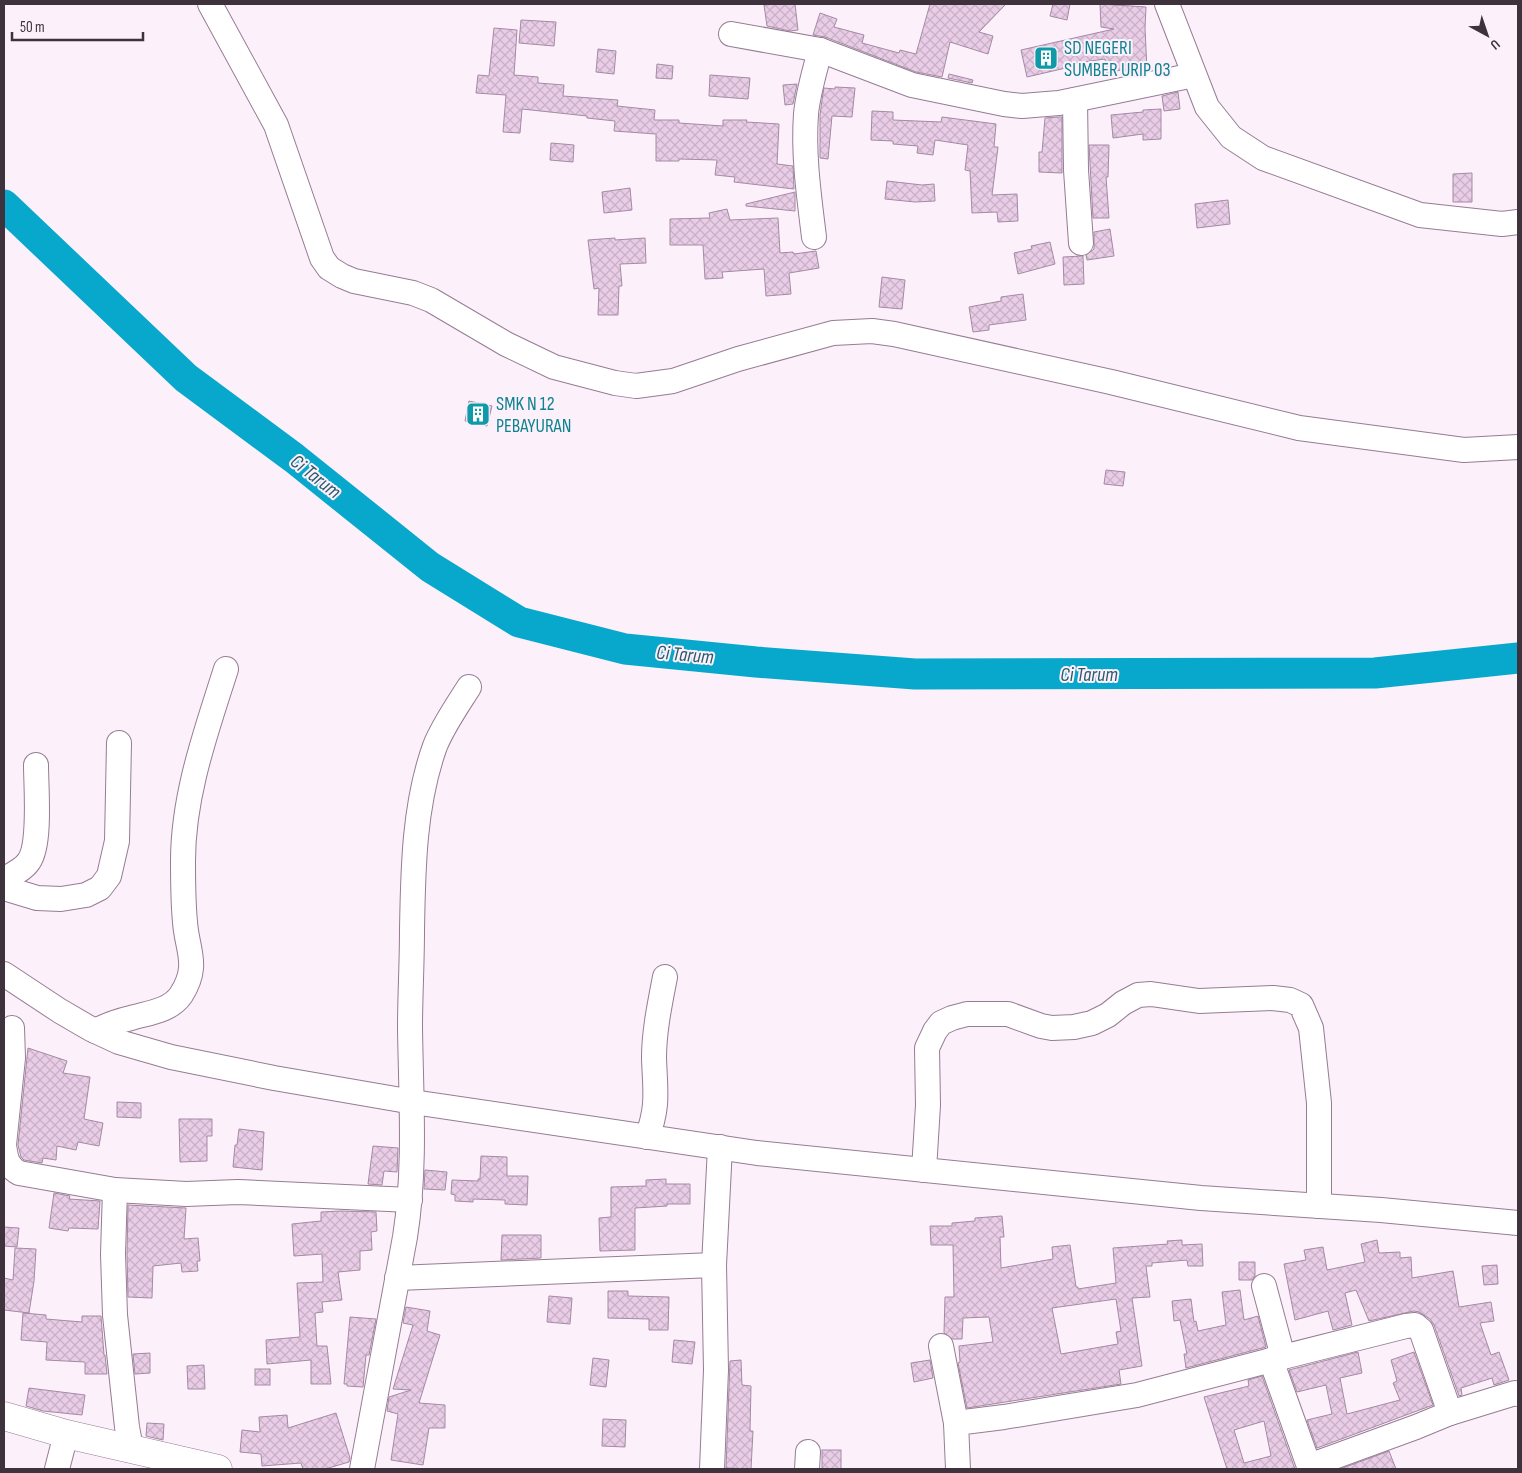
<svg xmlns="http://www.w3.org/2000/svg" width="1522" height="1473" font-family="'Sofia Sans Condensed',sans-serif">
	<defs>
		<pattern id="building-cross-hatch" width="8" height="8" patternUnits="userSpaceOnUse" patternTransform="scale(1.25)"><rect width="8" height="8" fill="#e9cde7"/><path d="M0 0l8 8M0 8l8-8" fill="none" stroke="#c9b0c7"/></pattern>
	</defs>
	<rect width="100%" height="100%" fill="#fcf0fb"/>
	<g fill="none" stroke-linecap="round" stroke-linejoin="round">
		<polyline stroke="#08a7cc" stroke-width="31" points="4,205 186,378 294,458 430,567 519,622 625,649 756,662 915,674 1375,673 1518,658"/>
	</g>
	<g fill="url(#building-cross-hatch)" stroke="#a48aa3" fill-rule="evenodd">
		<polygon points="777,4 795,4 798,30 790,31 767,26 764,5"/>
		<polygon points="930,4 1006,4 979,32 993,36 988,54 950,42 942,77 916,72 825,37 813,35 820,13 837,19 834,27 864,35 862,43 899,53 900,50 916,54"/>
		<polygon points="1053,4 1070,4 1067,20 1050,16"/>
		<polygon points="1100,4 1146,7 1145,28 1147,71 1126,75 1126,69 1107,73 1105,59 1069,64 1070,67 1027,77 1021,50 1114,29 1101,27"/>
		<polygon points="521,20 556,22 554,46 519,43"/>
		<polygon points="494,28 517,30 514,75 538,77 538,83 564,85 563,96 618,100 617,106 655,110 654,120 679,120 679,123 723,126 723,120 747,120 746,122 779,124 777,164 793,166 794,189 734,182 735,177 715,175 717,160 679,159 679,161 656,161 656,134 614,131 615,121 587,118 587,116 522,109 520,133 503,132 506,95 476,93 478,75 489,76"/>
		<polygon points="598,49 616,51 614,74 596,72"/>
		<polygon points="657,64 673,66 672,79 656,78"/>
		<polygon points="949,74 973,80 972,83 948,78"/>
		<polygon points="710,75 750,78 748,99 709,96"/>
		<polygon points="797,84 793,104 785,105 783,85"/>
		<polygon points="835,87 855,88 852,117 832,116 828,159 820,158 820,115 823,93 824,88 835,89"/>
		<polygon points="1178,92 1180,109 1164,111 1162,96"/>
		<polygon points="1161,109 1161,139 1143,140 1143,134 1113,138 1111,115 1143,112 1143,110"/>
		<polygon points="872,111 893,112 893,120 941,122 942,117 996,124 994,147 998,147 992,195 1017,194 1018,221 998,222 997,212 972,213 970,171 965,170 968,145 935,140 933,155 917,153 918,146 893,144 893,141 871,140"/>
		<polygon points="1058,117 1062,117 1062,173 1039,172 1039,152 1042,152 1045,118"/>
		<polygon points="551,143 574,145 573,162 550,160"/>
		<polygon points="1089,145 1109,145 1108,177 1106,177 1109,218 1093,218"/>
		<polygon points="1472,173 1472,202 1453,202 1453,174"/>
		<polygon points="887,181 922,185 934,184 935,201 915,202 885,199"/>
		<polygon points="630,188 632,210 604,213 602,192"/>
		<polygon points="795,192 795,211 746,206 746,204"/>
		<polygon points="1228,200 1230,224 1197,228 1195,204"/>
		<polygon points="727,209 730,220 778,218 780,253 793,252 794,254 816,251 819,268 789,273 791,294 766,296 764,269 722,272 723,278 705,279 703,245 670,245 670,219 710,218 709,213"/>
		<polygon points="1110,229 1114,256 1087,260 1086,255 1094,249 1094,232"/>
		<polygon points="615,238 615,240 645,238 646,263 620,264 622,286 619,286 618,315 598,315 599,288 594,289 588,240"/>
		<polygon points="1050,242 1055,264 1018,274 1014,253 1032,249 1031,246"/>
		<polygon points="1083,256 1084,284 1064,285 1063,257"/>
		<polygon points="882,277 905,280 902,309 879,307"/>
		<polygon points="1023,294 1026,320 989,325 989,330 973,332 969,307 1001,301 1001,297"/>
		<polygon points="469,401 492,406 487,426 465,421"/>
		<polygon points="1106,470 1125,472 1123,486 1104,484"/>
		<polygon points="28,1048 67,1061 63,1073 90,1077 84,1119 103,1123 99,1146 78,1142 76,1150 57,1146 56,1160 43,1158 42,1163 24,1160 21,1157 18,1145"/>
		<polygon points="117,1102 141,1103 141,1118 117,1117"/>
		<polygon points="179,1119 212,1119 212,1136 207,1136 207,1161 180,1162"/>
		<polygon points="239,1129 264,1132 262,1170 233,1167 235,1145 237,1145"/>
		<polygon points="373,1146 398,1148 397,1172 384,1171 382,1185 368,1184"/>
		<polygon points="481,1156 507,1157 507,1176 528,1176 527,1205 505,1204 505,1200 473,1199 473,1202 455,1201 455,1195 451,1194 452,1180 478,1181 478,1179 480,1179"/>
		<polygon points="425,1170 447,1172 445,1190 424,1189"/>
		<polygon points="666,1179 666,1184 690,1184 690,1204 667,1204 667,1206 635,1208 635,1250 600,1251 599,1218 611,1217 611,1187 646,1186 646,1180"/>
		<polygon points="54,1193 70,1196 69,1199 100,1201 98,1229 69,1228 68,1231 49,1228"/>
		<polygon points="128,1205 186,1208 184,1239 198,1238 200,1261 197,1261 198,1271 182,1272 181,1263 153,1266 152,1298 128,1297 127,1254"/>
		<polygon points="341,1211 376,1212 377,1231 371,1232 372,1250 360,1251 360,1270 338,1272 342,1300 322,1302 323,1312 315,1313 317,1346 327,1346 331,1384 311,1384 311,1360 267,1364 266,1340 300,1337 297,1283 323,1282 322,1254 294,1256 292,1224 321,1221 321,1212"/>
		<path d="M1002,1216L1004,1237H1000L1001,1268L1053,1259L1052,1247L1070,1245L1076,1287H1078V1289L1116,1283L1113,1248L1168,1244L1167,1241L1182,1240V1245L1202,1244L1203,1266H1188L1187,1260L1152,1263V1266H1146L1150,1297L1132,1298L1142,1366L1119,1370L1121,1384L967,1408L958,1363L960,1362L959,1346L993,1342L989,1317L963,1318L962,1339H952L944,1333L945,1297H954L953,1245H931L930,1226H952V1223L975,1221V1218ZM1116,1299L1121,1331L1116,1332L1118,1344L1061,1354L1052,1308Z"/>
		<polygon points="4,1227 19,1228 17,1247 4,1246"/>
		<polygon points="502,1235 541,1235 541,1258 501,1260"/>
		<polygon points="1377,1240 1379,1253 1400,1252 1400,1258 1411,1257 1412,1278 1453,1271 1459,1307 1491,1302 1494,1321 1480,1323 1491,1355 1499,1352 1509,1380 1494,1385 1492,1378 1461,1388 1462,1395 1459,1396 1434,1325 1430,1319 1419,1312 1414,1311 1369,1321 1356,1290 1345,1293 1352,1325 1333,1330 1328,1311 1295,1320 1284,1264 1306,1260 1304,1250 1323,1247 1327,1270 1365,1262 1361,1244"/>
		<polygon points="15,1248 36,1249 34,1281 29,1313 4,1310 4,1278 13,1280"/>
		<polygon points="1239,1262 1255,1262 1255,1276 1252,1280 1239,1280"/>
		<polygon points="1497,1265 1498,1284 1484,1285 1482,1266"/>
		<polygon points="1240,1290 1244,1320 1258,1316 1266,1347 1186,1368 1184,1354 1187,1354 1180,1320 1174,1321 1172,1301 1191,1299 1194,1322 1196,1321 1198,1331 1226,1325 1222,1292"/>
		<polygon points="608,1291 628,1291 628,1296 669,1297 668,1330 649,1330 649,1319 608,1318"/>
		<polygon points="549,1296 572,1298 570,1324 547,1322"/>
		<polygon points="406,1307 430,1311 427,1331 440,1335 419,1403 445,1405 445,1428 429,1428 423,1465 391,1460 398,1414 387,1411 389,1397 411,1390 393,1389 413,1325 403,1323"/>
		<polygon points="23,1313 46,1315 46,1319 82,1322 82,1316 101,1316 104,1355 105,1355 107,1374 85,1374 85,1362 46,1360 47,1342 21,1340"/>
		<polygon points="350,1317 376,1319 369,1355 366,1355 363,1387 347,1386 347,1384 344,1384"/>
		<polygon points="674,1340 695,1342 692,1364 672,1362"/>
		<polygon points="1358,1352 1362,1373 1340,1378 1347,1414 1400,1400 1393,1383 1397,1381 1391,1360 1414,1352 1433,1405 1317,1448 1307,1420 1332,1414 1326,1385 1297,1392 1289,1370"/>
		<polygon points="150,1353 150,1373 135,1374 133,1354"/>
		<polygon points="593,1358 609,1360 606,1387 590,1385"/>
		<polygon points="741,1360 742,1385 751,1386 750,1431 753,1431 751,1469 726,1468 730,1361"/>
		<polygon points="930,1360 933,1378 914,1382 911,1363"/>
		<polygon points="204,1365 205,1389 188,1389 187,1366"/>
		<rect x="255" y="1369" width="15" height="16"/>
		<path d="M1262,1376L1295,1469H1227L1204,1397L1249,1386L1248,1380ZM1264,1421L1271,1456L1244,1463L1234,1430Z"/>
		<polygon points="29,1388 85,1395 82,1415 43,1411 26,1406"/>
		<polygon points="336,1413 350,1458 349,1462 325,1469 303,1469 301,1463 262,1466 261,1454 240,1452 242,1430 260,1432 259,1417 287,1415 288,1428"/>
		<polygon points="603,1419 626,1420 625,1447 602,1446"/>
		<polygon points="147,1423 164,1424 163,1440 146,1436"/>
		<rect x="822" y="1450" width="19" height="19"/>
		<polygon points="1389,1451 1396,1469 1340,1469"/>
	</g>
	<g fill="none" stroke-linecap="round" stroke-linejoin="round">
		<g stroke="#967c94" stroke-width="26">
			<g id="minor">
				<polyline points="210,4 276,125 322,258 329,268 342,276 354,281 413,293 431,300 506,344 554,367 615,383 636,386 673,381 738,359 833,333 872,331 894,334 1111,382 1299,428 1464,450 1518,447"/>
				<polyline points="1167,4 1207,107 1231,137 1263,158 1420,215 1502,224 1518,222"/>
				<polyline points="731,34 820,50 912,85 1004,104 1022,106 1059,103 1194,75"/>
				<polyline points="1075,100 1076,170 1081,243"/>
				<path d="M814,237C809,196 803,155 806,114C808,92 815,71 820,50"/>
				<path d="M4,879C12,875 24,869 29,861C41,844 36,787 36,765"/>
				<polyline points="4,888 37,898 61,899 86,895 100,888 109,876 117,841 119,743"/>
				<polyline points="4,974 60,1011 91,1029 119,1042 171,1057 274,1078 413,1102 757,1153 1201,1198 1381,1210 1518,1223"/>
				<path d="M12,1028L13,1058L4,1145C6,1159 7,1166 19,1173L115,1190L186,1194L238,1192L410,1200"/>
				<path d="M95,1031C107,1025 118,1021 131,1018C148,1013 170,1011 181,995C200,965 187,951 185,922C183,901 183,881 183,861C183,795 206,732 226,669"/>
				<path d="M647,1137C659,1106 655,1090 654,1058C654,1031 660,1003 665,977"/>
				<polyline points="924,1170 928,1105 927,1048 935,1031 941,1023 952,1018 967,1014 1008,1014 1041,1026 1052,1028 1074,1027 1092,1023 1108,1015 1123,1003 1138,995 1151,994 1199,1001 1273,998 1290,1000 1301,1005 1311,1028 1319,1103 1319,1206"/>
				<polyline points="115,1190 113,1254 115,1315 127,1427 131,1449"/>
				<polyline points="397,1278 714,1265"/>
				<polyline points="1264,1286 1283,1357"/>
				<polyline points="941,1346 956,1423"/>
				<polyline points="1271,1360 1406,1326 1415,1325 1421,1330 1450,1413"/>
				<polyline points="1309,1466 1416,1427 1450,1413 1515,1393 1518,1394"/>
				<polyline points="57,1469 66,1434"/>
				<path d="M362,1469L405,1237C416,1168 411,1098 410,1028C410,996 412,963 412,930C413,869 414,804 435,746C443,726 457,706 469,687"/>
				<polyline points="712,1469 716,1370 714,1265 720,1147"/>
				<polyline points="807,1469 808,1452"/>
				<polyline points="958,1469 956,1423 1004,1417 1137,1395 1271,1360 1310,1469"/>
			</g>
		</g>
		<g stroke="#967c94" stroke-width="29">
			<polyline id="major" points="4,1416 66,1434 218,1469"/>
		</g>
		<use href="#minor" stroke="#fff" stroke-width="24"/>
		<use href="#major" stroke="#fff" stroke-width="28"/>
	</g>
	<defs>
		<g id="building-square" transform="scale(1.25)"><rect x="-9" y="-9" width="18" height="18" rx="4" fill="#0f9aa8" stroke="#fcf0fb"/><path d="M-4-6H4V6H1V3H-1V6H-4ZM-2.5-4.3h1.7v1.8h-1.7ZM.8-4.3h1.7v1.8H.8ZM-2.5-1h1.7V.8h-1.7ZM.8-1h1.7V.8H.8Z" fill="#fff"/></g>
	</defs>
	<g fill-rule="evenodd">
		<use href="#building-square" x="1046" y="58"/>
		<use href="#building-square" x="478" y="414"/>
	</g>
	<g text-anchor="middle" stroke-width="4" stroke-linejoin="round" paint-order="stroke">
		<g font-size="19" fill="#0d838f" stroke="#fcf0fb" text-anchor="start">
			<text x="1064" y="54">SD NEGERI<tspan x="1064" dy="22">SUMBER URIP 03</tspan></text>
			<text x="496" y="410">SMK N 12<tspan x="496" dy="22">PEBAYURAN</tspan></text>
		</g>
		<g font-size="20" font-style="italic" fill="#285c6c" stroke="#fcf0fb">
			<text transform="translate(316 476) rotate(38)" y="7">Ci Tarum</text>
			<text transform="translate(685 654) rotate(5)" y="7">Ci Tarum</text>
			<text x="1089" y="681">Ci Tarum</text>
		</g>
	</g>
	<rect width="1522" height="1473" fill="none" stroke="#3e333d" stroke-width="10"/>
	<g transform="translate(1487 35) rotate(140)" stroke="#fcf0fb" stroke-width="4" paint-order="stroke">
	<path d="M0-4L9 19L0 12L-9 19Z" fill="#3e333d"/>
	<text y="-8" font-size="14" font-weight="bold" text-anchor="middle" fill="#3e333d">U</text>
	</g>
	<path d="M12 32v8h131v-8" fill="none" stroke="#3e333d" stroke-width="2.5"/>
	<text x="20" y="32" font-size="15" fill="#3e333d" stroke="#fcf0fb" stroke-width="4" paint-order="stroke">50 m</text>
</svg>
